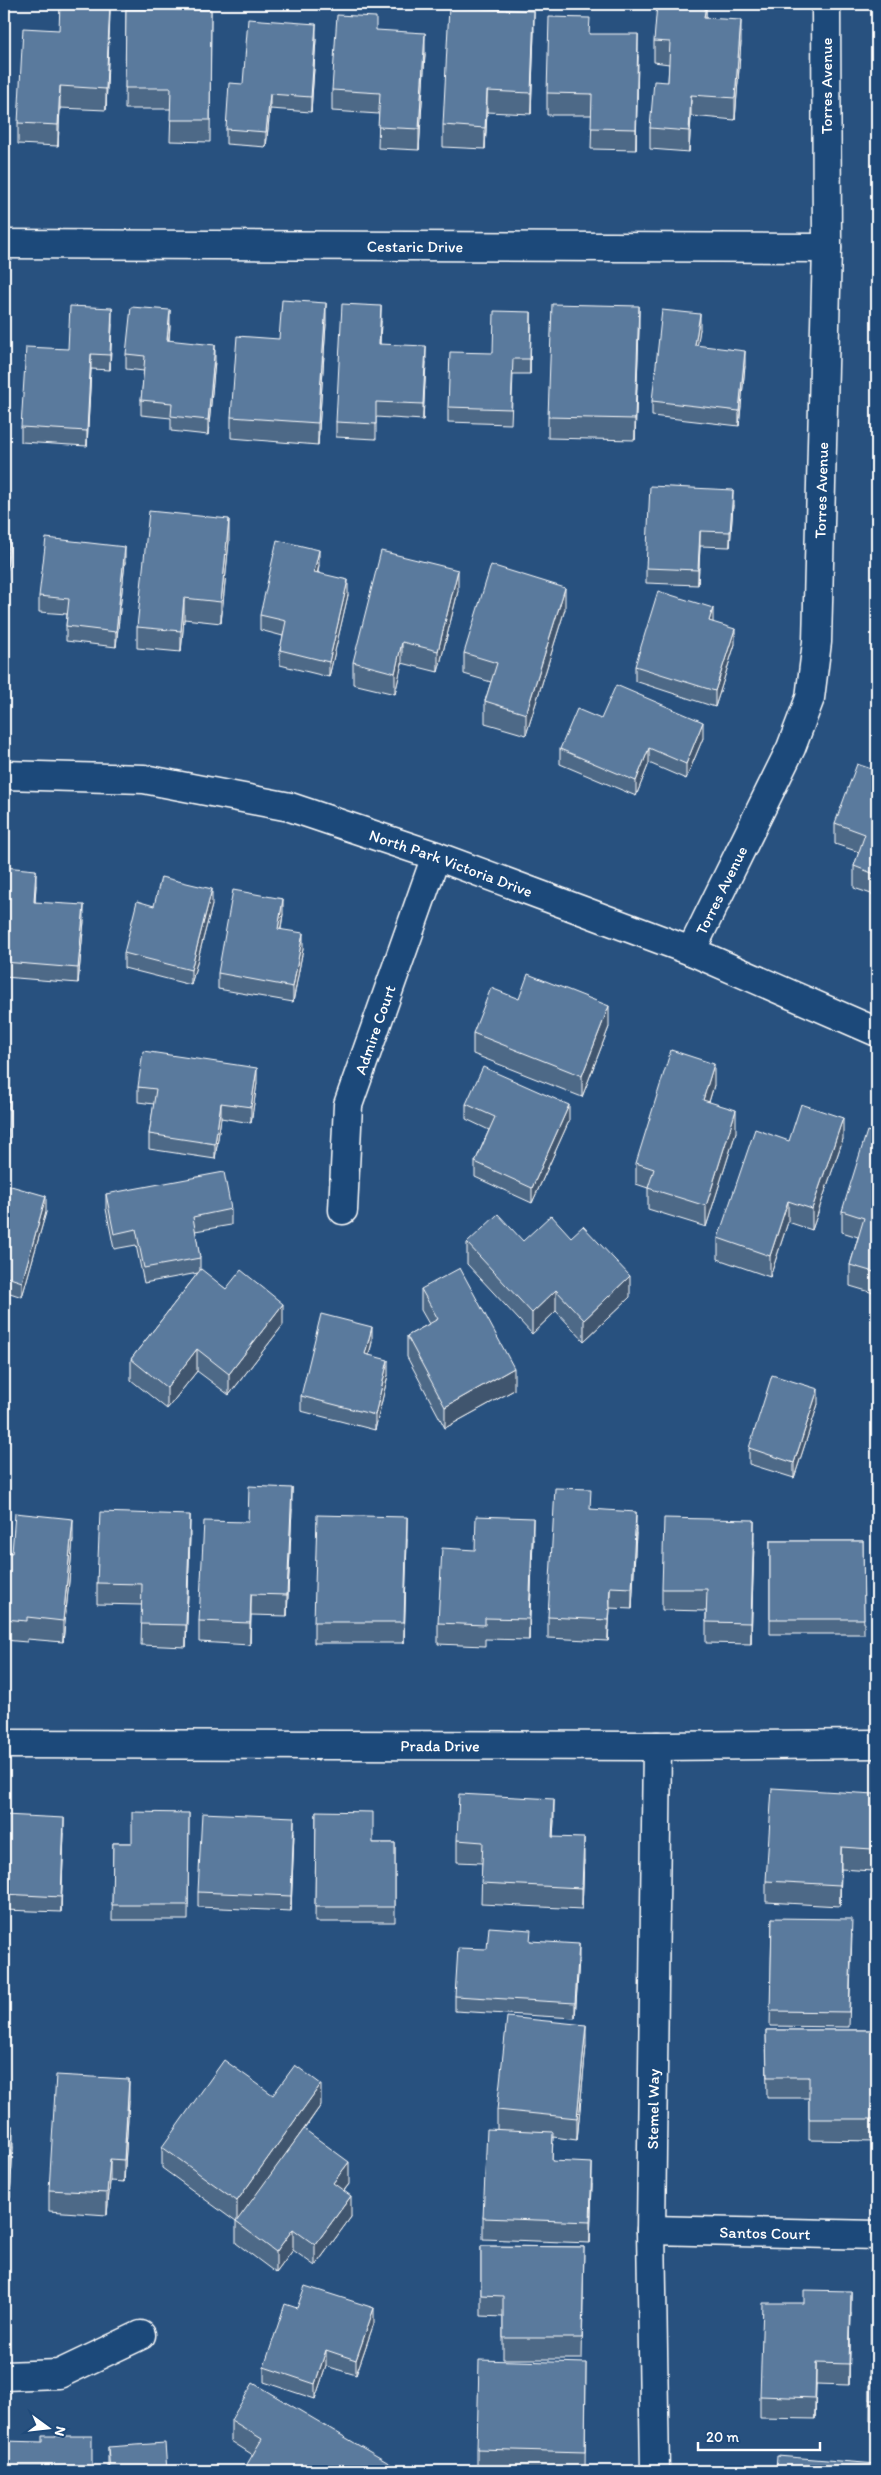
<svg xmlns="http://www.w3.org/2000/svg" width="881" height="2475" font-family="Itim,sans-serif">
	<rect width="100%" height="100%" fill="#28517f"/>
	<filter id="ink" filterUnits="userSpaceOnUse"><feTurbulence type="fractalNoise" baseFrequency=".02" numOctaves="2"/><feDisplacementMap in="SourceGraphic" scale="10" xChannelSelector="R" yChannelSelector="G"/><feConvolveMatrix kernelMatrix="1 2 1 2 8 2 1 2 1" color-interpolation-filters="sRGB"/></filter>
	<g filter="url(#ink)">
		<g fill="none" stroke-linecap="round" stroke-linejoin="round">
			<g stroke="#fff" stroke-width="31">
				<g id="minor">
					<path id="s1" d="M4,244L827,248"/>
					<path id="s2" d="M691,951L791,748L810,698L817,642L827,248L826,4"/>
					<path id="s3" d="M343,1210L348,1105L436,856"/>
					<path id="s4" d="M4,1744L657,1746L877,1744"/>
					<path id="s5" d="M651,2230L877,2235"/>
					<polyline points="4,2376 59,2374 141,2335"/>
					<path id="s6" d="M655,2471L651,2230L657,1746"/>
				</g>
			</g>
			<g stroke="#fff" stroke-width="31">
				<g id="secondary">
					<path id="s7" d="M4,775L144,779L290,807L436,856L691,951L877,1032"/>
				</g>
			</g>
			<use href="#minor" stroke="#1f4a7a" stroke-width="28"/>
			<use href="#secondary" stroke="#1f4a7a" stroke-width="28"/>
		</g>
		<g fill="#4d6987" stroke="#fff">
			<polygon points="110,4 106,110 60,108 58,146 18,144 18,123 59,30"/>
			<polygon points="706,4 706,18 741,42 735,120 691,116 689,152 650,149 650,128 668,82 669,64 654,62 654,41"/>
			<polygon points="126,9 211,10 210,142 170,141 171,109 125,109"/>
			<polygon points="376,30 425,54 419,150 378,148 379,114 332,111 332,90"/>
			<polygon points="534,32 531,114 487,112 485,149 443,147 443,125"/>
			<polygon points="590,34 638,56 636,150 591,149 592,115 547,115 547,93"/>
			<polygon points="316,39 311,112 270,109 266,147 226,144 226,129 243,84"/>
			<polygon points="381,321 380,344 426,362 423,420 376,417 376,439 336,437 336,422"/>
			<polygon points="112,324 110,370 91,369 87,446 21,442 21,427 68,349"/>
			<polygon points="326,324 318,445 231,438 231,417 279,339"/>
			<polygon points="170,326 169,341 215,361 208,435 171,431 171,418 141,415 141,400 144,371 126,369 126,354"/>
			<polygon points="531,327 530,374 513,374 511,424 448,422 448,407 493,353"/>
			<polygon points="639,328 635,440 548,438 548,417"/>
			<polygon points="700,329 697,346 745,366 739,426 652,416 652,401"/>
			<polygon points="733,505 730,547 700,546 698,585 646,583 646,568"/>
			<polygon points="4,534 9,550 5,605 4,605"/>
			<polygon points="229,541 221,623 184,619 181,652 137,648 137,627"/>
			<polygon points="125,562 116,647 66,641 66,626 67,614 39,612 39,596"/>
			<polygon points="319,565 318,572 348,595 329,677 280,665 280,650 283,636 260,630 260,615"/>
			<polygon points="458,591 438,672 402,663 395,694 353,684 353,662"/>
			<polygon points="565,609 526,735 485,723 485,701 491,682 464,674 464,653"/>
			<polygon points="713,622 735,644 715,707 635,681 635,666"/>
			<polygon points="601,719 703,738 686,779 649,763 636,796 560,764 560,749"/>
			<polygon points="877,771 877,896 854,888 854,866 859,852 835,844 835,823"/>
			<polygon points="4,867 36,885 35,902 84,921 78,983 4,977"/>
			<polygon points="212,905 191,985 124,968 124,953 154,906"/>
			<polygon points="283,914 281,929 303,949 293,1002 218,989 218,973"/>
			<polygon points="519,999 609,1027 582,1097 473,1054 473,1033"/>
			<polygon points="4,1061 10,1077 8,1155 4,1155"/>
			<polygon points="257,1083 251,1123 221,1118 215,1159 149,1149 149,1134 154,1104 138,1102 138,1087"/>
			<polygon points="714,1085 709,1102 736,1132 706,1227 648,1209 648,1188 636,1184 636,1163"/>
			<polygon points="466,1104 569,1121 532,1203 475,1177 475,1162 489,1130 466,1119"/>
			<polygon points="877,1134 877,1294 850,1286 850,1265 858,1237 842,1232 842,1211"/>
			<polygon points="843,1139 812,1230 788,1222 770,1277 718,1259 718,1238 789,1141"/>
			<polygon points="4,1184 46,1212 22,1297 4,1291"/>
			<polygon points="106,1194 231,1209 231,1225 195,1231 200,1258 200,1271 226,1289 283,1325 229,1395 197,1371 167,1409 131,1380 131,1359 198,1273 144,1283 136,1245 114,1249 106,1209"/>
			<polygon points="571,1237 630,1297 584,1341 556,1311 532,1334 467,1264 467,1243 523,1241"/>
			<polygon points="421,1289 514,1390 445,1428 407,1357 407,1336 429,1324 421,1310"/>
			<polygon points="372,1342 369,1355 388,1375 375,1430 301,1411 301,1396"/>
			<polygon points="818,1404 794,1478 749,1464 749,1448"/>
			<polygon points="292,1509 287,1616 251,1615 250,1645 199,1642 199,1621 248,1522"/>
			<polygon points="591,1509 636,1533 632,1609 610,1608 608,1641 548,1638 548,1617"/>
			<polygon points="190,1536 186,1647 141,1645 142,1605 97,1604 97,1583"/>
			<polygon points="407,1539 404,1643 314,1643 314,1622"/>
			<polygon points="533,1539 529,1640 485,1639 485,1646 438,1644 438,1623 475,1550"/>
			<polygon points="73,1540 63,1642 27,1639 27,1642 4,1640 4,1552 12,1553"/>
			<polygon points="754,1541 751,1644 706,1643 706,1611 662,1610 662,1589"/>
			<polygon points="770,1541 863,1541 864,1634 770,1634"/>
			<polygon points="316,1811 373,1843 395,1843 395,1922 315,1922"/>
			<polygon points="189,1813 188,1920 112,1920 113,1843 132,1843"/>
			<polygon points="4,1815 64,1833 61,1912 4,1910"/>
			<polygon points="875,1815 872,1871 841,1869 840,1906 766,1902 766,1881"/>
			<polygon points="554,1820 553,1837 584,1860 582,1909 481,1904 482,1863 457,1862 457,1840"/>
			<polygon points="294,1832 291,1911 198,1907 198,1892"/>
			<polygon points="772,1918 852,1934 849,2027 770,2026"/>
			<polygon points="531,1941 579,1959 575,2018 455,2011 455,1996 487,1949"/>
			<polygon points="766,2030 877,2030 877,2141 809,2140 809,2098 767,2098"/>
			<polygon points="586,2046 577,2140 553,2137 552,2161 592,2184 590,2243 483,2239 483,2218 497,2130 497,2110"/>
			<polygon points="273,2095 321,2105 299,2137 349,2184 344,2191 351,2217 315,2266 293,2250 276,2273 236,2243 236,2222 162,2168 162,2147"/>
			<polygon points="129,2101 124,2182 110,2181 107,2215 49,2211 49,2190"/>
			<polygon points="4,2126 13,2147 10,2197 4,2197"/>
			<polygon points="481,2246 584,2247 582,2359 503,2359 503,2317 481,2316"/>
			<polygon points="871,2293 877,2293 877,2421 870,2421"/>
			<polygon points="297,2308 374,2323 356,2375 326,2366 315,2399 264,2382 264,2367"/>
			<polygon points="851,2313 849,2385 816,2384 815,2419 760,2418 760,2396"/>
			<polygon points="586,2363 585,2471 515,2471 477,2470 477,2449"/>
			<polygon points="231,2420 392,2471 253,2455 231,2441"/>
			<polygon points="108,2447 167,2471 108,2471"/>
		</g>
		<g fill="#3f556e" stroke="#fff">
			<polygon points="110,4 110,15 106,110 106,89"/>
			<polygon points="706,4 706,16 704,39 704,18"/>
			<polygon points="534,11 534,32 531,114 531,93"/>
			<polygon points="741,20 741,42 735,120 735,98"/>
			<polygon points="316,24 316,39 311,112 311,97"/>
			<polygon points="425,33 425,54 419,150 419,129"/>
			<polygon points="638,34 638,56 636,150 636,129"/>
			<polygon points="60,86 60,108 58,146 58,125"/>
			<polygon points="487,91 487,112 485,149 485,128"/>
			<polygon points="270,94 270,109 266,147 266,132"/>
			<polygon points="691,95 691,116 689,152 689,131"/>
			<polygon points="326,303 326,324 318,445 318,423"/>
			<polygon points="381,306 381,321 379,359 379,344"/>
			<polygon points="639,306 639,328 635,440 635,419"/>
			<polygon points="112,308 112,324 110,370 110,355"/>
			<polygon points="170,310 170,326 167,356 167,340"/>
			<polygon points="531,312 531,327 530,374 530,359"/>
			<polygon points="700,314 700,329 695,361 695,345"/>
			<polygon points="215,345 215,361 208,435 208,420"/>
			<polygon points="426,346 426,362 423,420 423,404"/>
			<polygon points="745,351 745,366 739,426 739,411"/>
			<polygon points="91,354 91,369 87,446 87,431"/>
			<polygon points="733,490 733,505 730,547 730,532"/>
			<polygon points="229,519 229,541 221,623 221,602"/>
			<polygon points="700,531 700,546 698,585 698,570"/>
			<polygon points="9,535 9,550 5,605 5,590"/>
			<polygon points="125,547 125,562 116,647 116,632"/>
			<polygon points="319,550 319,565 314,587 314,572"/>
			<polygon points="458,570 458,591 438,672 438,651"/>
			<polygon points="348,580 348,595 329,677 329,662"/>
			<polygon points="565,588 565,609 526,735 526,714"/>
			<polygon points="184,598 184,619 181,652 181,631"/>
			<polygon points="713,608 713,623 709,621"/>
			<polygon points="735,629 735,644 715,707 715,691"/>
			<polygon points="402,642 402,663 395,694 395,673"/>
			<polygon points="703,722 703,738 686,779 686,764"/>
			<polygon points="649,748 649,763 636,796 636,781"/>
			<polygon points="36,870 36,885 34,917 34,902"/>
			<polygon points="212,889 212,905 191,985 191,970"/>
			<polygon points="283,899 283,914 278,944 278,929"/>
			<polygon points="84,905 84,921 78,983 78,968"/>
			<polygon points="303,933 303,949 293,1002 293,987"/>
			<polygon points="609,1006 609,1027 582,1097 582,1076"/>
			<polygon points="10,1061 10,1077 8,1155 8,1140"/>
			<polygon points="714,1064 714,1085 703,1122 703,1100"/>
			<polygon points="257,1068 257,1083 251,1123 251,1107"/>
			<polygon points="221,1103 221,1118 215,1159 215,1144"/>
			<polygon points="569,1105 569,1121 532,1203 532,1188"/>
			<polygon points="736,1110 736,1132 706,1227 706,1206"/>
			<polygon points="843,1118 843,1139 812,1230 812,1209"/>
			<polygon points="46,1196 46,1212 22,1297 22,1282"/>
			<polygon points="788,1201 788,1222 770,1277 770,1256"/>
			<polygon points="630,1276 630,1297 584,1341 584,1320"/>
			<polygon points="556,1290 556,1311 532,1334 532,1313"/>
			<polygon points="283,1304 283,1325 229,1395 229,1374"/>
			<polygon points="372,1327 372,1342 365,1369 365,1354"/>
			<polygon points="197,1349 197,1371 167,1409 167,1388"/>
			<polygon points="388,1360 388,1375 375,1430 375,1415"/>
			<polygon points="514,1368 514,1390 445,1428 445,1407"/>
			<polygon points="818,1389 818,1404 794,1478 794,1463"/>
			<polygon points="292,1488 292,1509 287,1616 287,1595"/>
			<polygon points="636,1512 636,1533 632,1609 632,1588"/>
			<polygon points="190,1515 190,1536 186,1647 186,1625"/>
			<polygon points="407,1517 407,1539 404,1643 404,1622"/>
			<polygon points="533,1518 533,1539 529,1640 529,1619"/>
			<polygon points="73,1519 73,1540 63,1642 63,1621"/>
			<polygon points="754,1520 754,1541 751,1644 751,1623"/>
			<polygon points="610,1587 610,1608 608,1641 608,1620"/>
			<polygon points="251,1594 251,1615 250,1645 250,1623"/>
			<polygon points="875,1794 875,1815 872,1871 872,1849"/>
			<polygon points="554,1799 554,1820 552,1858 552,1837"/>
			<polygon points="294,1817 294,1832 291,1911 291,1896"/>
			<polygon points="64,1818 64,1833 61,1912 61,1897"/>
			<polygon points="584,1838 584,1860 582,1909 582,1888"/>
			<polygon points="841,1847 841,1869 840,1906 840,1885"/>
			<polygon points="579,1944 579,1959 575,2018 575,2003"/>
			<polygon points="586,2025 586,2046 577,2140 577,2118"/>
			<polygon points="129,2079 129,2101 124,2182 124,2160"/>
			<polygon points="321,2084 321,2105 237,2223 237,2201"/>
			<polygon points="13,2126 13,2147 10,2197 10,2176"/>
			<polygon points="110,2159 110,2181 107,2215 107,2193"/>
			<polygon points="349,2162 349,2184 333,2204 333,2183"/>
			<polygon points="592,2163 592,2184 590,2243 590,2222"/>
			<polygon points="351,2196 351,2217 315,2266 315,2245"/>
			<polygon points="293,2229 293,2250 276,2273 276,2252"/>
			<polygon points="851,2291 851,2313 849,2385 849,2364"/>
			<polygon points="374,2308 374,2323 356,2375 356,2360"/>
			<polygon points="326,2350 326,2366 315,2399 315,2384"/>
			<polygon points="816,2363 816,2384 815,2419 815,2398"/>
		</g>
		<g fill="#5a7a9d" stroke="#fff">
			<polygon points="60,4 110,4 106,89 60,86 58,125 18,123 23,28 59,30"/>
			<polygon points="657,4 706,4 704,18 741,20 735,98 691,95 689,131 650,128 654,81 668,82 670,42 654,41"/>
			<polygon points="449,7 534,11 531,93 487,91 485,128 443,125"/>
			<polygon points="126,9 211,10 210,120 170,120 171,88 125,88"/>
			<polygon points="337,15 376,17 376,30 425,33 419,129 378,127 380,93 332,90"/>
			<polygon points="549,17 590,18 589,34 638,34 636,129 591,128 592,94 547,93"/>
			<polygon points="248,19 316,24 311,97 270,94 266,132 226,129 229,83 243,84"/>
			<polygon points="282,300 326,303 318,423 231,417 237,336 279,339"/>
			<polygon points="342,304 381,306 379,344 426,346 423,404 376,402 376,424 336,422"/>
			<polygon points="552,304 639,306 635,419 548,417"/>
			<polygon points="70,306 112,308 110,355 91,354 87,431 21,427 26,347 68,349"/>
			<polygon points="131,307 170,310 167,340 215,345 208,420 171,416 172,403 141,400 145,356 126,354"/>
			<polygon points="662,310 700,314 695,345 745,351 739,411 652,401"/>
			<polygon points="494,311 531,312 530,359 513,359 511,409 448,407 450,352 493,353"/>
			<polygon points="650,486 733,490 730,532 700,531 698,570 646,568"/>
			<polygon points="149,511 229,519 221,602 184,598 181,631 137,627"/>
			<polygon points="4,534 9,535 5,590 4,590"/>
			<polygon points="46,538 125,547 116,632 66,626 69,599 39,596"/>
			<polygon points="277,540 319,550 314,572 348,580 329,662 280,650 286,621 260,615"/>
			<polygon points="381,551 458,570 438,651 402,642 395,673 353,662"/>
			<polygon points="491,565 565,588 526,714 485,701 497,663 464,653"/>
			<polygon points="658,591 713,608 709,621 735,629 715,691 635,666"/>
			<polygon points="616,685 703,722 686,764 649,748 636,781 560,749 577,709 601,719"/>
			<polygon points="857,764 877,771 877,875 854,866 865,834 835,823"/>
			<polygon points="4,867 36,870 34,902 84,905 78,968 4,962"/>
			<polygon points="161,877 212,889 191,970 124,953 137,901 154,906"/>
			<polygon points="233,890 283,899 278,929 303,933 293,987 218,973"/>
			<polygon points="528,974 609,1006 582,1076 473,1033 491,988 519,999"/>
			<polygon points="671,1050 714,1064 703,1100 736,1110 706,1206 648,1188 654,1169 636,1163"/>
			<polygon points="143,1051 257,1068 251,1107 221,1103 215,1144 149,1134 156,1089 138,1087"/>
			<polygon points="4,1061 10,1061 8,1140 4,1139"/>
			<polygon points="483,1067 569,1105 532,1188 475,1162 495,1117 466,1104"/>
			<polygon points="801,1104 843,1118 812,1209 788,1201 770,1256 718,1238 755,1129 789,1141"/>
			<polygon points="867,1131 877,1134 877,1273 850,1265 864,1218 842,1211"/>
			<polygon points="224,1172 231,1209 193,1217 200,1258 144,1268 136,1229 114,1234 106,1194"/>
			<polygon points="4,1184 46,1196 22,1282 4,1276"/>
			<polygon points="498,1214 523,1241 551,1215 571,1237 583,1226 630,1276 584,1320 556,1290 532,1313 467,1243"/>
			<polygon points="460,1268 514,1368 445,1407 407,1336 438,1319 421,1289"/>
			<polygon points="201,1269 226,1289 241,1270 283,1304 229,1374 197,1349 167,1388 131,1359"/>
			<polygon points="321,1314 372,1327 365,1354 388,1360 375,1415 301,1396"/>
			<polygon points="772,1375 818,1389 794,1463 749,1448"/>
			<polygon points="249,1486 292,1488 287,1595 251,1594 250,1623 199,1621 204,1521 248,1522"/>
			<polygon points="555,1488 591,1489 590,1509 636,1512 632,1588 610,1587 608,1620 548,1617"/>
			<polygon points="100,1512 190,1515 186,1625 141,1624 142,1584 97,1583"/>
			<polygon points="15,1513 73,1519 63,1621 27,1617 27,1621 4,1619 4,1552 12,1553"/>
			<polygon points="317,1515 407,1517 404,1622 314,1622"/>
			<polygon points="476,1516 533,1518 529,1619 485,1618 485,1625 438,1623 442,1548 475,1550"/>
			<polygon points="664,1518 754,1520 751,1623 706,1622 707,1589 662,1589"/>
			<polygon points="770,1541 863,1541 864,1619 770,1619"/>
			<polygon points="772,1788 875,1794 872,1849 841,1847 840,1885 766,1881"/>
			<polygon points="459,1794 554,1799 552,1837 584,1838 582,1888 481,1883 483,1842 457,1840"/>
			<polygon points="316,1811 373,1812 373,1843 395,1843 395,1907 315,1907"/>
			<polygon points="132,1812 189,1813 188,1905 112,1905 113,1843 132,1843"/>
			<polygon points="202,1813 294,1817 291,1896 198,1892"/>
			<polygon points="4,1815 64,1818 61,1897 4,1894"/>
			<polygon points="772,1918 852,1919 849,2012 770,2011"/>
			<polygon points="489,1927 531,1930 530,1941 579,1944 575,2003 455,1996 458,1948 487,1949"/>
			<polygon points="507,2017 586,2025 577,2118 497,2110"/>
			<polygon points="766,2030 877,2030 877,2119 809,2119 809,2077 767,2077"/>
			<polygon points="224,2060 273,2095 295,2065 321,2084 237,2201 162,2147"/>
			<polygon points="56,2075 129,2079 124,2160 110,2159 107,2193 49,2190"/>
			<polygon points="4,2126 13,2126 10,2176 4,2175"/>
			<polygon points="304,2129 349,2162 333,2183 351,2196 315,2245 293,2229 276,2252 236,2222"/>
			<polygon points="487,2129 553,2132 552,2161 592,2163 590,2222 483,2218"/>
			<polygon points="481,2246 584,2247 582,2338 503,2338 503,2296 481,2295"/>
			<polygon points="305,2286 374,2308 356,2360 326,2350 315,2384 264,2367 285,2304 297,2308"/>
			<polygon points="804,2290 851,2291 849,2364 816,2363 815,2398 760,2396 763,2303 804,2303"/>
			<polygon points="871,2293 877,2293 877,2400 870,2400"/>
			<polygon points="479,2360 586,2363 585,2452 477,2449"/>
			<polygon points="253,2383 392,2465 388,2471 243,2471 262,2439 231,2420"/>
			<polygon points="42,2436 92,2436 92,2471 4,2471 4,2441 42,2442"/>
			<polygon points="165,2443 167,2471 110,2471 108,2447"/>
			<polygon points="777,2456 877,2464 877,2471 776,2471"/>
		</g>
	</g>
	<g text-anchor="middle" stroke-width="4" stroke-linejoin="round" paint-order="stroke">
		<g font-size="16" fill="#fff" stroke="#1f4a7a">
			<text transform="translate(826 86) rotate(-90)" y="6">Torres Avenue</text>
			<text dy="6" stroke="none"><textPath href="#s1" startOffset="411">Cestaric Drive</textPath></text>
			<text dy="6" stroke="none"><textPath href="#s2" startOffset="488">Torres Avenue</textPath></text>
			<text dy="6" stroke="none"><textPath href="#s7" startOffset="459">North Park Victoria Drive</textPath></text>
			<text dy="6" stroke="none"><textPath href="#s2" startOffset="68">Torres Avenue</textPath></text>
			<text dy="6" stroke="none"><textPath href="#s3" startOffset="185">Admire Court</textPath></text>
			<text dy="6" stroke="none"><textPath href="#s4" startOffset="436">Prada Drive</textPath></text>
			<text dy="6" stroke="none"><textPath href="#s6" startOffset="362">Stemel Way</textPath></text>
			<text dy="6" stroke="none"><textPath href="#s5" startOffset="114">Santos Court</textPath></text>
		</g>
	</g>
	<rect width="881" height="2475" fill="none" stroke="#1f4a7a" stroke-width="20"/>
	<rect x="10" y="10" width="861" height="2455" fill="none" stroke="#fff" stroke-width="2" filter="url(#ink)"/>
	<g transform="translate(48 2428) rotate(105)" stroke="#1f4a7a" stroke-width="4" paint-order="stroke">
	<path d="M0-4L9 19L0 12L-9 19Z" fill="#ffffff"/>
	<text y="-8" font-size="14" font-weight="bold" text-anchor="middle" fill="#ffffff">N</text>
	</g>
	<path d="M698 2442v8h122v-8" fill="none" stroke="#ffffff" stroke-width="2.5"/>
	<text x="706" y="2442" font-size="15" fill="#ffffff" stroke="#1f4a7a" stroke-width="4" paint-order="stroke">20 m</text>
</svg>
